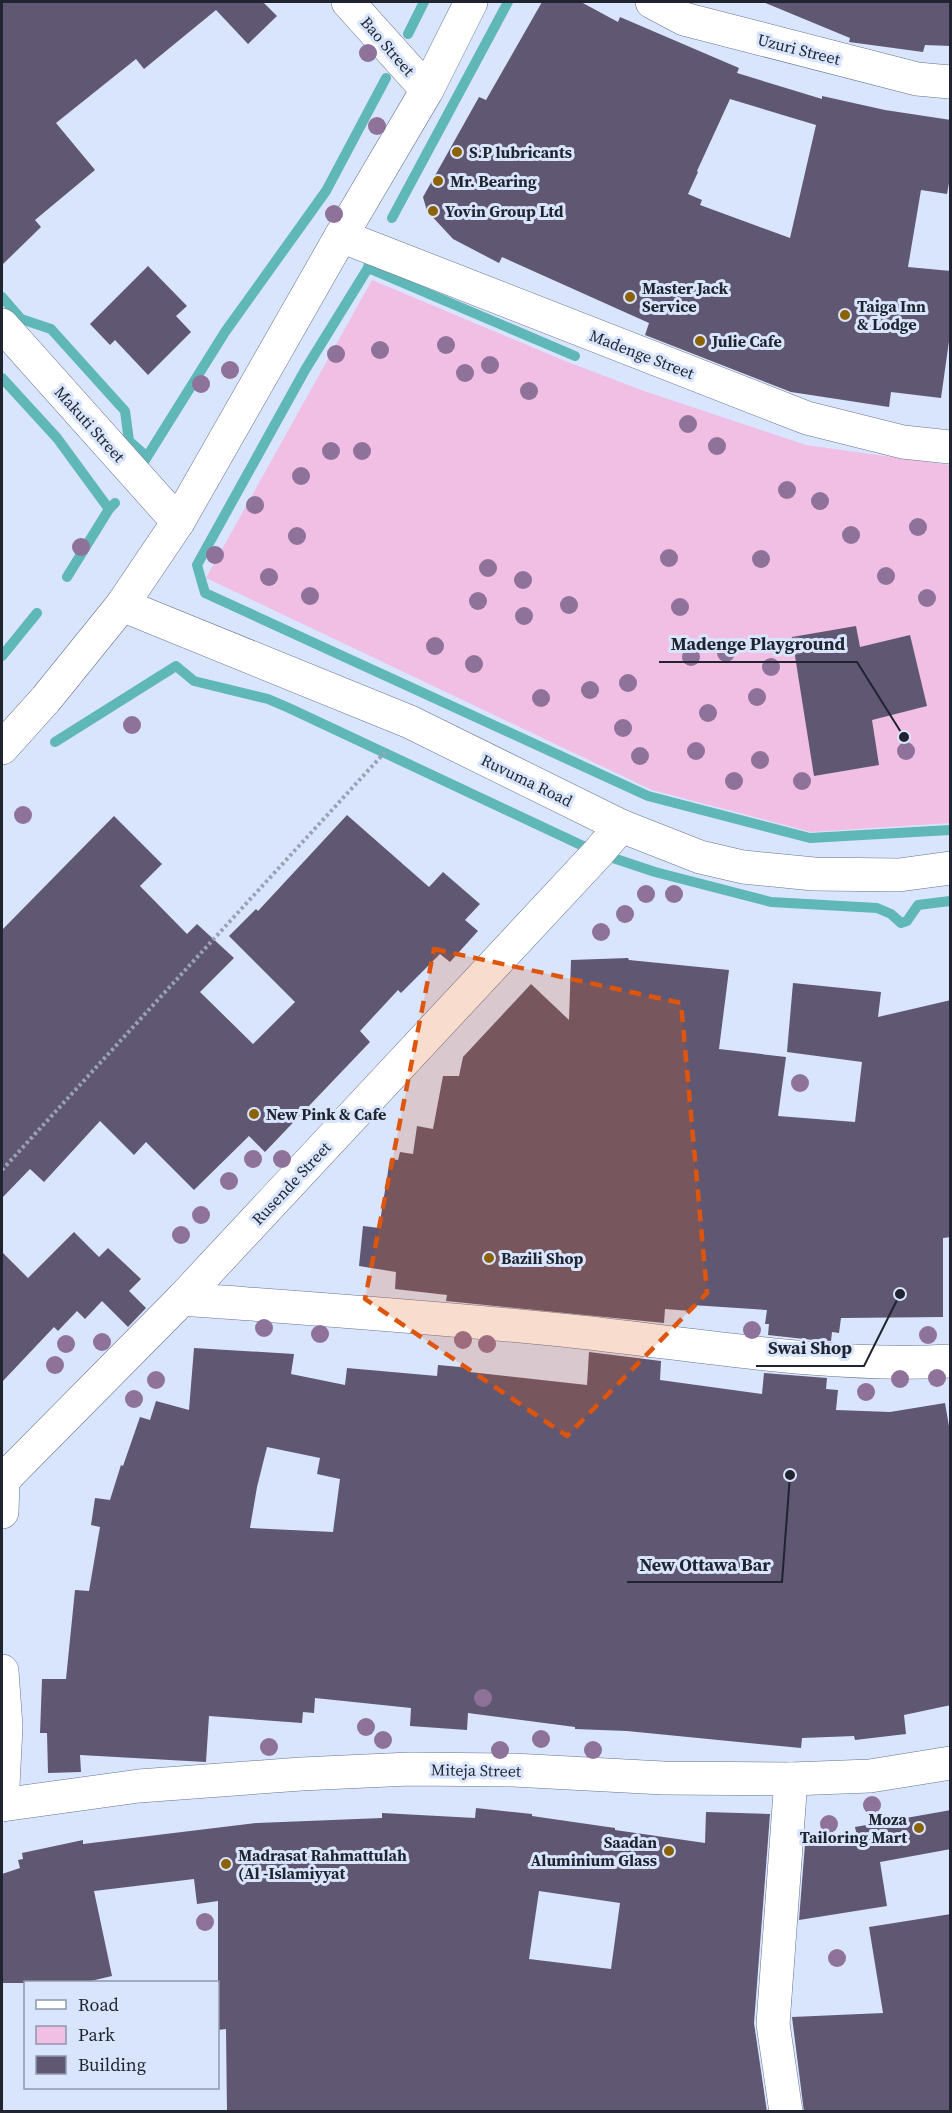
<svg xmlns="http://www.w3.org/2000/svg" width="952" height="2113" font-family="'Source Serif 4',serif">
	<rect width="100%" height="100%" fill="#d9e5fd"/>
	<polygon fill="#f0bfe3" points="372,280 565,361 644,391 806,445 950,465 950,823 811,832 652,790 206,578"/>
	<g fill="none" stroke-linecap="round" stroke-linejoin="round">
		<g stroke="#60b7b7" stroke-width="10">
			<polyline points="408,34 424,2"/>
			<polyline points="392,218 508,2"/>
			<polyline points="370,259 368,268 305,370 197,565 205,593 648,796 810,838 950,830"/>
			<polyline points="368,268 575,356"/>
			<polyline points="2,297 21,319 51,329 125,411 129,441 146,456"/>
			<polyline points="2,378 57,438 109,509"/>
			<polyline points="145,460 225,332 326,191 386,78"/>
			<polyline points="67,577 109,509 115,503"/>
			<polyline points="2,656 37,613"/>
			<polyline points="55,742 176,666 194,681 268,699 289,708 598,853 655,872 771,902 877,908 891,914 901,923 907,921 918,905 950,901"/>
		</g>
	</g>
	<g fill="#605772" fill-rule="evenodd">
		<polygon points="2,2 263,2 277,16 248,44 216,10 144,69 136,59 56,123 95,170 35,220 41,227 2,265"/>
		<path d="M542,2H581L618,22L620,17L739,68L737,73L822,99V96L885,110L951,120V172L947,194L921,190L908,267L951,271V327L941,398L891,392L889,407L791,392L645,335L649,323L502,257L499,263L453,239L427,211L423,197L479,97L486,100ZM730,99L816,125L790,238L700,205L702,200L688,194L698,172L697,171Z"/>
		<polygon points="763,2 951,2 951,46 925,45 923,52 849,42 850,38"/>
		<polygon points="148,266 187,306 176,316 191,332 148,375 115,340 110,345 90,324"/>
		<polygon points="856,626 860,647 910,635 927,706 872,720 879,765 814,776 792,637"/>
		<polygon points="347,815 429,887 443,872 480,904 465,920 478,931 450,962 440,954 401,993 398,990 360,1031 370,1042 265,1152 249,1136 194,1190 146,1142 134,1155 100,1121 44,1182 30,1169 2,1198 2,930 114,816 162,864 140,886 187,934 197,924 234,958 200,992 253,1044 295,1002 229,936 256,909 258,911"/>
		<polygon points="628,958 629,960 729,970 719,1049 786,1057 778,1116 855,1122 862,1062 787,1052 793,983 881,992 878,1017 951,1000 951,1237 943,1238 943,1317 841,1318 839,1333 832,1332 831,1341 813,1340 768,1335 769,1324 765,1324 767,1310 692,1305 691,1311 665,1309 664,1323 446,1301 447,1295 395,1289 396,1272 359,1266 363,1226 379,1228 390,1159 398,1160 400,1152 413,1154 417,1126 433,1129 443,1076 459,1076 463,1057 531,984 569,1020 571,960"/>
		<polygon points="74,1232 99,1257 108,1248 141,1279 129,1291 146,1308 128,1327 102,1301 85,1319 77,1311 58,1331 54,1327 2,1382 2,1252 28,1278"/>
		<path d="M194,1348L294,1354L291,1374L345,1385L347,1368L437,1376L438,1365L471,1368L470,1372L587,1385L589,1352L661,1361L660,1380L762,1394L764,1373L827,1378L826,1389L838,1390L836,1410L890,1412L945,1403L951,1438V1705L904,1715L906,1734L855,1740L854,1736L802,1738L801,1748L627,1731L575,1729V1727L468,1713L467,1730L410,1726L411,1708L315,1698L314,1713L303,1712L302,1723L209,1716L206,1762L80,1755L81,1772L48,1773L47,1733H40L42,1679H66L75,1590L89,1591L100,1527L91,1525L95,1498L110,1500L121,1465L123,1466L140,1417L150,1420L156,1401L189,1410ZM267,1447L320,1458L317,1474L340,1479L333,1532L250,1528L257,1487Z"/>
		<path d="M476,1808L532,1814V1816L615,1828V1830L705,1843L706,1812L770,1814L754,2023L767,2112H227L226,2029L218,2030V1901L197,1904L194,1879L94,1891L112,1976L82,1983H2V1874L20,1868L18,1860L23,1859L22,1853L83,1840V1844L257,1823L382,1818V1813L475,1818ZM539,1891L620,1903L611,1969L529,1959Z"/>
		<polygon points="951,1810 951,1849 880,1862 887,1906 799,1920 805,1844 857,1836 855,1827"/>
		<polygon points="951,1914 951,2112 804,2112 792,2017 883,2013 869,1927"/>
	</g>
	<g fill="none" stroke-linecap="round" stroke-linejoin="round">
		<g stroke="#66738e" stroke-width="34">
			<g id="street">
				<polyline points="348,2 427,90"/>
				<polyline points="652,2 684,19 917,79 950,82"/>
				<polyline points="341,236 807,418 903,442 950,447"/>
				<polyline points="2,325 178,522"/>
				<polyline points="122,605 410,722 621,826 700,857 743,867 814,874 899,875 950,868"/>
				<polyline points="2,748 46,699 122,605 178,522 341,236 427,90 471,2"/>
				<path d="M182,1299C315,1309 448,1318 580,1332C701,1345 829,1368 950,1361"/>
				<polyline points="2,1481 182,1299 598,853 621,826"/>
				<polyline points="2,1512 3,1480"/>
				<polyline points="2,1671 6,1727 2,1805"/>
				<polyline points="2,1805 139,1786 301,1774 410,1769 513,1770 663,1778 791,1779 870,1776 950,1763"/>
				<polyline points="786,2112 773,2024 791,1779"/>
			</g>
		</g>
		<polyline stroke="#99a2b6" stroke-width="4" stroke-dasharray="3 3" stroke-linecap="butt" points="2,1170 386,751"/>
		<use href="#street" stroke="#fff" stroke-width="33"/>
	</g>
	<g fill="#8f7299">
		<circle cx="368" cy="53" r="9"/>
		<circle cx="377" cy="126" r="9"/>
		<circle cx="334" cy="214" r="9"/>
		<circle cx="446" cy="345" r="9"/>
		<circle cx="380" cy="350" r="9"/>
		<circle cx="336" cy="354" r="9"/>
		<circle cx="490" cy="365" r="9"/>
		<circle cx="230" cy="370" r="9"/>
		<circle cx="465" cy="373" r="9"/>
		<circle cx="201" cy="384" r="9"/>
		<circle cx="529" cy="391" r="9"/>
		<circle cx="688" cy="424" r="9"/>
		<circle cx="717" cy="446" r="9"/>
		<circle cx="331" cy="451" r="9"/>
		<circle cx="362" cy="451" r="9"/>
		<circle cx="301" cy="476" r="9"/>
		<circle cx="787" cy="490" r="9"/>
		<circle cx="820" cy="501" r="9"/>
		<circle cx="255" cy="505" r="9"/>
		<circle cx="918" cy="527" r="9"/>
		<circle cx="851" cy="535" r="9"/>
		<circle cx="297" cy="536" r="9"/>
		<circle cx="81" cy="547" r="9"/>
		<circle cx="215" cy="555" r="9"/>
		<circle cx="669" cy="558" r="9"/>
		<circle cx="761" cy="559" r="9"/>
		<circle cx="488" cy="568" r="9"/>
		<circle cx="886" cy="576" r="9"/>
		<circle cx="269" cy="577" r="9"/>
		<circle cx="523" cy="580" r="9"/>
		<circle cx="310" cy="596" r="9"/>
		<circle cx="927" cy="598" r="9"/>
		<circle cx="478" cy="601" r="9"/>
		<circle cx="569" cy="605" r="9"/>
		<circle cx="680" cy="607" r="9"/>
		<circle cx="524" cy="616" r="9"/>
		<circle cx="435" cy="646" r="9"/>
		<circle cx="796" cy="646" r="9"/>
		<circle cx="726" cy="653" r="9"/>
		<circle cx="691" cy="657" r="9"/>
		<circle cx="474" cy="664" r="9"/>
		<circle cx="771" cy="667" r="9"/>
		<circle cx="628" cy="683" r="9"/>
		<circle cx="590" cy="690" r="9"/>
		<circle cx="757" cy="697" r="9"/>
		<circle cx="541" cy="698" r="9"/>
		<circle cx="708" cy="713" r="9"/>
		<circle cx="132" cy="725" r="9"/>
		<circle cx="623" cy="728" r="9"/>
		<circle cx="696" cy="751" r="9"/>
		<circle cx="906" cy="751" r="9"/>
		<circle cx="640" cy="756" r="9"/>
		<circle cx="760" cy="760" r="9"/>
		<circle cx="734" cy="781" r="9"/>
		<circle cx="802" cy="781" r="9"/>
		<circle cx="23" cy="815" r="9"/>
		<circle cx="646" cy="894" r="9"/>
		<circle cx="674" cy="894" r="9"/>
		<circle cx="625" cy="914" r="9"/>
		<circle cx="601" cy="932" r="9"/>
		<circle cx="800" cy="1083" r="9"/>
		<circle cx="253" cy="1159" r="9"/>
		<circle cx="282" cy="1159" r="9"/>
		<circle cx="229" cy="1181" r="9"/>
		<circle cx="201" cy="1215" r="9"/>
		<circle cx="181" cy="1235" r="9"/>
		<circle cx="264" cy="1328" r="9"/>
		<circle cx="752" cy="1330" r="9"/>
		<circle cx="320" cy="1334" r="9"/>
		<circle cx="928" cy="1335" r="9"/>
		<circle cx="463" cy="1340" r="9"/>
		<circle cx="102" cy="1342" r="9"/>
		<circle cx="66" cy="1344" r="9"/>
		<circle cx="487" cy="1344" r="9"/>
		<circle cx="55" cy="1365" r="9"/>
		<circle cx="937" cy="1378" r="9"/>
		<circle cx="900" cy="1379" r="9"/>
		<circle cx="156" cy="1380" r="9"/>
		<circle cx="866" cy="1392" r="9"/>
		<circle cx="134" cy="1399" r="9"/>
		<circle cx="483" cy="1698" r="9"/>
		<circle cx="366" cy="1727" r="9"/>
		<circle cx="541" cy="1739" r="9"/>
		<circle cx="383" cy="1740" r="9"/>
		<circle cx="269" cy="1747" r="9"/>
		<circle cx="500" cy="1750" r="9"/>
		<circle cx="593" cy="1750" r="9"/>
		<circle cx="872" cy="1805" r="9"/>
		<circle cx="829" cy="1824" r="9"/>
		<circle cx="205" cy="1922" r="9"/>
		<circle cx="837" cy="1958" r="9"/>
	</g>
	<path fill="#de560e" fill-opacity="0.2" stroke="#de560e" stroke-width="4.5" stroke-dasharray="12 8" stroke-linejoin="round" d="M434,949L681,1003L707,1293L567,1436L365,1299Z"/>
	<g fill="#8b6304" stroke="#d9e5fd" stroke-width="2">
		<circle cx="457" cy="152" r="6"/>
		<circle cx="438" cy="181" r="6"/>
		<circle cx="433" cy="211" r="6"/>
		<circle cx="630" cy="297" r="6"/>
		<circle cx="845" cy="315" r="6"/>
		<circle cx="700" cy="341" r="6"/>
		<circle cx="254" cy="1114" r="6"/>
		<circle cx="489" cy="1258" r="6"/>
		<circle cx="919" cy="1828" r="6"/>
		<circle cx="669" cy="1851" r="6"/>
		<circle cx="226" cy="1864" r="6"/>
	</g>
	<g text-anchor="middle" stroke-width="6" stroke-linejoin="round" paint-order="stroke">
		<g font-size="16" fill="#1f2430" stroke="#d9e5fd">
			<text transform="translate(388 46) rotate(49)" y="6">Bao Street</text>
			<text transform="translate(799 49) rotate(14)" y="6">Uzuri Street</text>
			<text transform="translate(642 354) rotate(21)" y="6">Madenge Street</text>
			<text transform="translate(90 424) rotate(48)" y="6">Makuti Street</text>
			<text transform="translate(527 780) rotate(26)" y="6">Ruvuma Road</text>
			<text transform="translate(291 1183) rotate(-47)" y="6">Rusende Street</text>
			<text transform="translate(476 1770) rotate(1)" y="6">Miteja Street</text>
		</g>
		<g font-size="16" font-weight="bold" fill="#1f2430" stroke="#d9e5fd" text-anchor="start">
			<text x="469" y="158">S.P lubricants</text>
			<text x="450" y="187">Mr. Bearing</text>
			<text x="445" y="217">Yovin Group Ltd</text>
			<text x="642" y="294">Master Jack<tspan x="642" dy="18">Service</tspan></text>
			<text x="857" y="312">Taiga Inn<tspan x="857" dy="18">&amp; Lodge</tspan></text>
			<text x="712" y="347">Julie Cafe</text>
			<text x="266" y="1120">New Pink &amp; Cafe</text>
			<text x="501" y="1264">Bazili Shop</text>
			<text x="907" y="1825" text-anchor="end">Moza<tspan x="907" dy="18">Tailoring Mart</tspan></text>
			<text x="657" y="1848" text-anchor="end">Saadan<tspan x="657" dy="18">Aluminium Glass</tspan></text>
			<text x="238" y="1861">Madrasat Rahmattulah<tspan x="238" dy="18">(Al -Islamiyyat</tspan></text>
		</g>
	</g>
	<path fill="none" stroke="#1f2430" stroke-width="2" d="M904 737L857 662H659M900 1294L864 1366H756M790 1475L782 1582H627"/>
	<g fill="#1f2430" stroke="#d9e5fd" stroke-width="2">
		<circle cx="904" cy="737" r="6"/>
		<circle cx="900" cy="1294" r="6"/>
		<circle cx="790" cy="1475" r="6"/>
	</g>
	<g font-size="18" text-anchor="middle" font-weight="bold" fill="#1f2430" stroke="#d9e5fd" stroke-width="6" stroke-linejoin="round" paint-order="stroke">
		<text x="758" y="650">Madenge Playground</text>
		<text x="810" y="1354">Swai Shop</text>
		<text x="705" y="1571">New Ottawa Bar</text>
	</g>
	<rect width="952" height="2113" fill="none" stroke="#1f2430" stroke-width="6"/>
	<rect x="24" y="1981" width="195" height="108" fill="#d9e5fd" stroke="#8f98ab" stroke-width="1.5"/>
	<rect x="36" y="2000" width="30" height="9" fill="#ffffff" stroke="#8f98ab" stroke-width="1.5"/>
	<text x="78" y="2011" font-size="18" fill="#1f2430">Road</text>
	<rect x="36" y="2026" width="30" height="18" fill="#f0bfe3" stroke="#8f98ab" stroke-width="1.5"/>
	<text x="78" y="2041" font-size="18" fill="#1f2430">Park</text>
	<rect x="36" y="2056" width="30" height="18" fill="#605772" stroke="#8f98ab" stroke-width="1.5"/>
	<text x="78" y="2071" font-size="18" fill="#1f2430">Building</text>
</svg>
